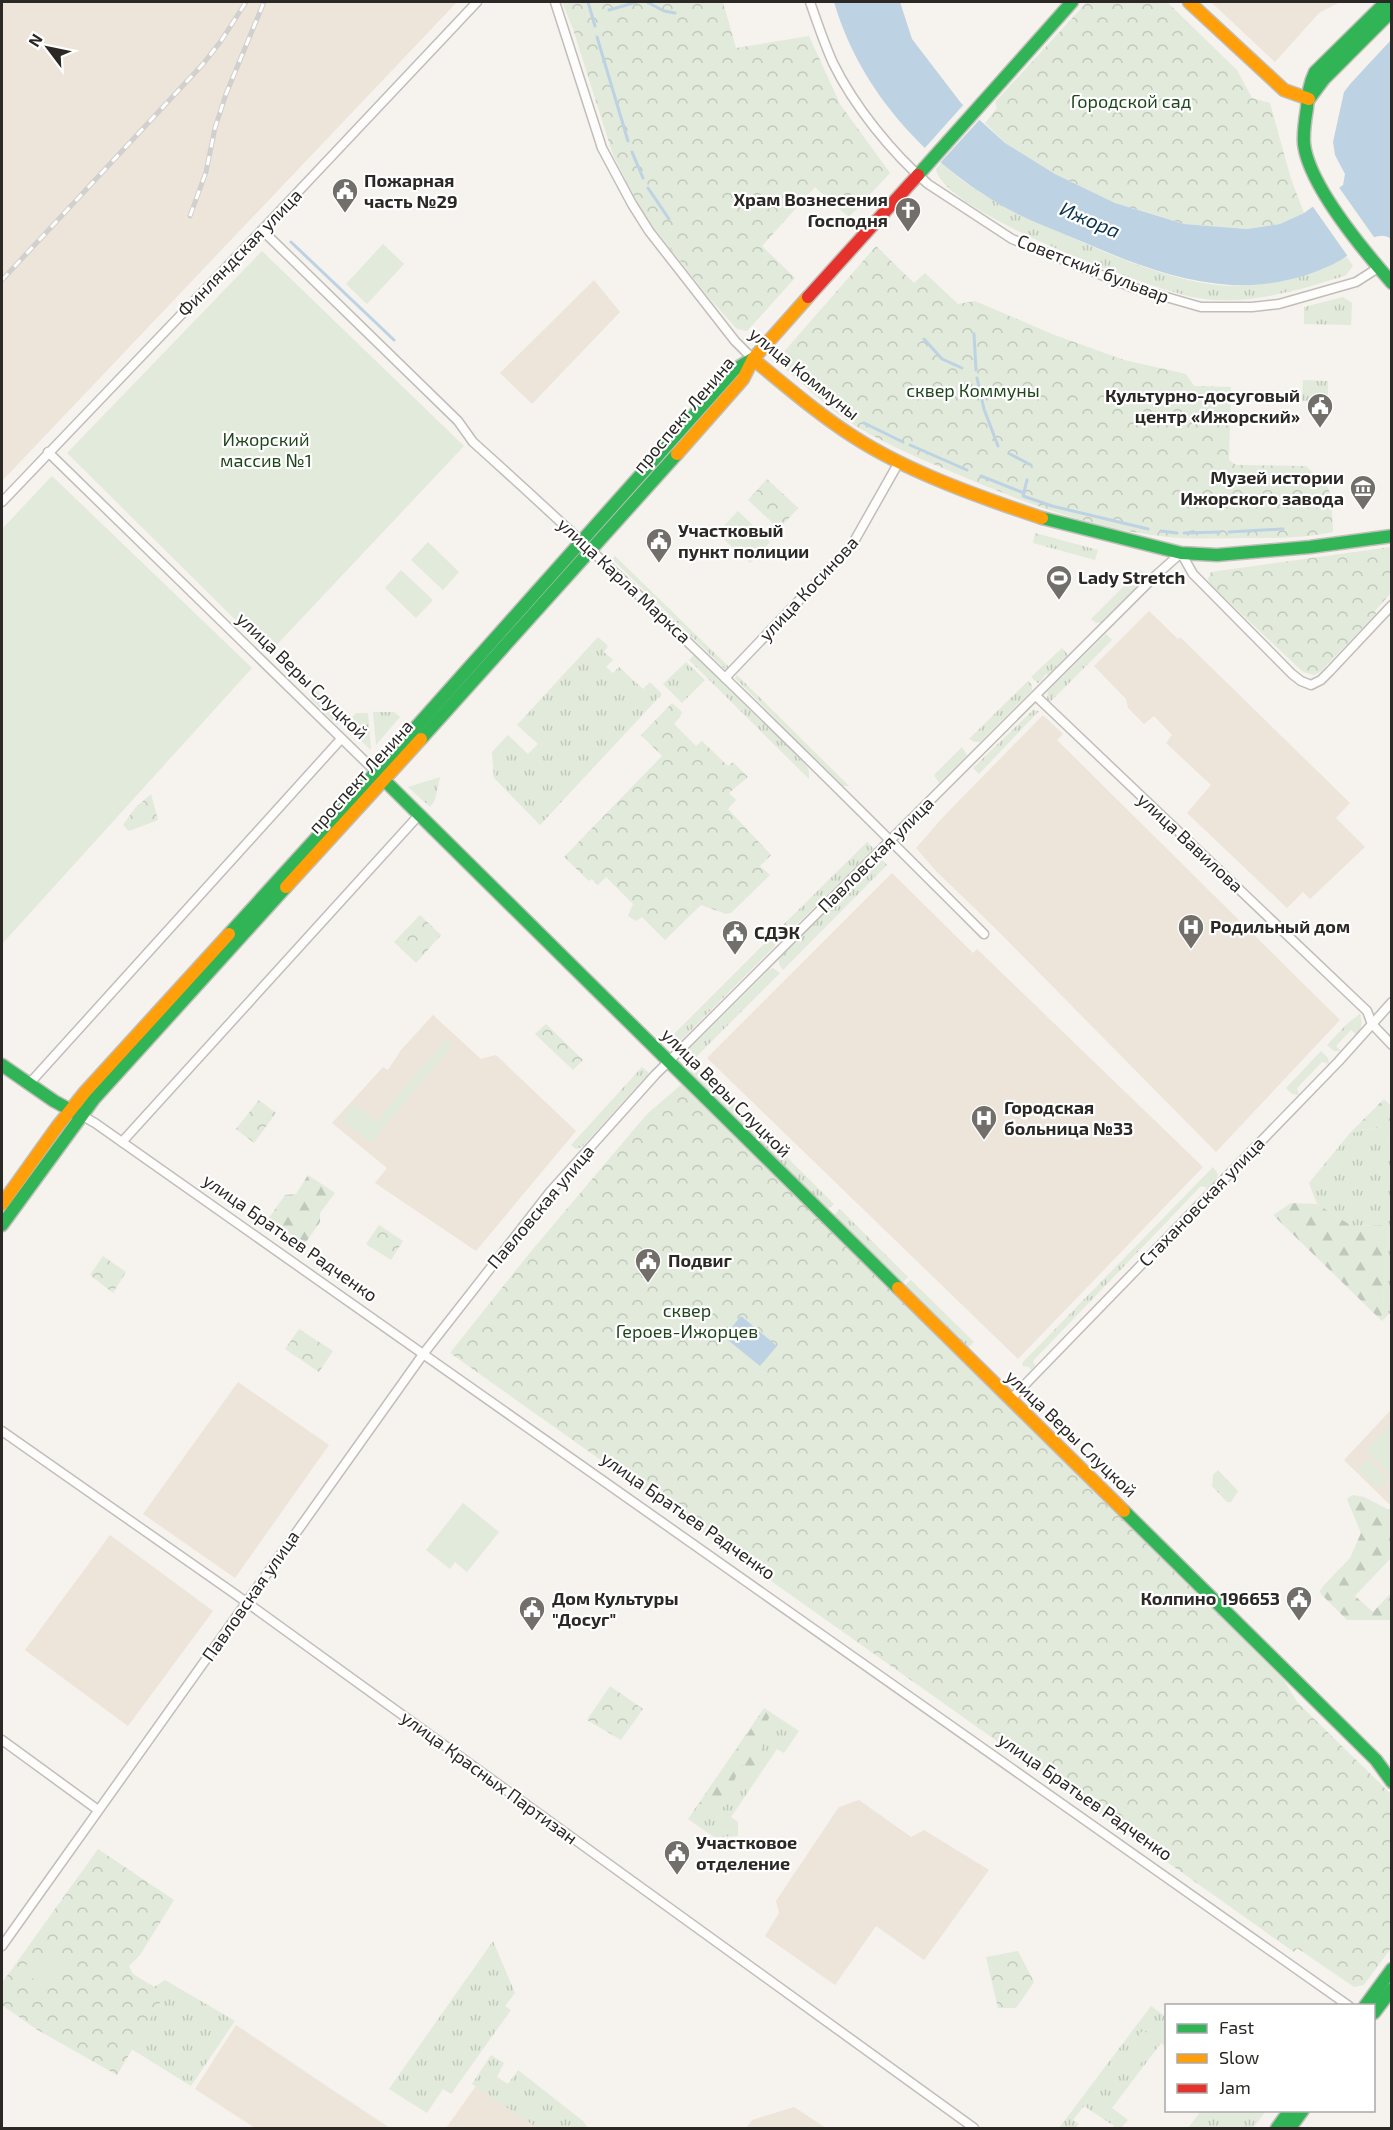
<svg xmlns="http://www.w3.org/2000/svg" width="1393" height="2130" font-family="'Exo 2',sans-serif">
	<defs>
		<pattern id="grass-tufts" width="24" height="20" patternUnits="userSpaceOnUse" patternTransform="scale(1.5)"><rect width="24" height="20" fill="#e1eadb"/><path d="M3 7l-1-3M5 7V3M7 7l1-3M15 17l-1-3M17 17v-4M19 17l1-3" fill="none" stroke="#c1c9bc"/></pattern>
		<pattern id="forest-firs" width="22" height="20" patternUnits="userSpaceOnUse" patternTransform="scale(1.5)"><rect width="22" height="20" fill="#e1eadb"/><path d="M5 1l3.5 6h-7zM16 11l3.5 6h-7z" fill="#c1c9bc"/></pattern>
		<pattern id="park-crowns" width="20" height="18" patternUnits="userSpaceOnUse" patternTransform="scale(1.5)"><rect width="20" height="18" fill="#e1eadb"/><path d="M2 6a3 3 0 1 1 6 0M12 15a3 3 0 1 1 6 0" fill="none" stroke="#c1c9bc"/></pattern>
	</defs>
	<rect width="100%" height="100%" fill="#f6f2ed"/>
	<g fill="#ede4da">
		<polygon points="2,2 457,2 2,481"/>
		<polygon points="1211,2 1340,2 1319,13 1275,62"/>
		<polygon points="594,280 620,312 532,404 500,373"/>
		<polygon points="1149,611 1178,639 1180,637 1350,803 1336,818 1365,847 1310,899 1303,892 1287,908 1187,813 1211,785 1166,743 1172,735 1154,716 1144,724 1128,708 1126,699 1094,666"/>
		<polygon points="1043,715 1063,734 1057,740 1340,1020 1216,1152 993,926 936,871 916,848 944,816"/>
		<polygon points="892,873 973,953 977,949 1203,1167 1018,1359 707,1058"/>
		<polygon points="433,1015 481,1059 496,1055 576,1131 476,1251 375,1183 387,1168 332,1123 383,1067 388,1070 401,1050"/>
		<polygon points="238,1382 329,1445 235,1578 143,1514"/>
		<polygon points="1391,1410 1391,1501 1389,1504 1344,1460"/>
		<polygon points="110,1535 213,1611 128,1726 25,1650"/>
		<polygon points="859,1800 911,1837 924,1830 989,1870 924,1960 876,1926 835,1985 765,1936 779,1913 776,1901 839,1807"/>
		<polygon points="236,2025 334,2091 390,2128 255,2128 195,2089"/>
		<polygon points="476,2086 537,2128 446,2128"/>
		<polygon points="794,2107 826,2128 746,2128 752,2120"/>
	</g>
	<g fill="url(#grass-tufts)">
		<path d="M941,163C978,197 1022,216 1068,236C1115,257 1185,287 1238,286C1277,285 1314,275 1347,257L1353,266L1346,275L1341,277C1295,291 1247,306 1198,298C1154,291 942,212 936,169Z"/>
		<polygon points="1343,297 1352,303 1351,325 1304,324 1304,307"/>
		<polygon points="1303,380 1328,381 1328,402 1302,401"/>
		<polygon points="1035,533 1098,550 1095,560 1033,543"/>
		<polygon points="615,556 729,667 726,670 612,559"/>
		<polygon points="1140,570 1148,575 1101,622 1096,623 1091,619"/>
		<polygon points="1106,634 1112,640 1049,703 1047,699 1048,691"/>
		<polygon points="598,637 608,646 604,652 613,660 606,667 613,673 619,667 643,689 650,682 662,694 540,825 494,778 492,752 508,735 528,754 538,744 517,725"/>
		<polygon points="1062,648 1068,655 1048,675 1046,674 1040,682 1038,683 1031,677"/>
		<polygon points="694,655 806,765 809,771 809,779 689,660"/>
		<polygon points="686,662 705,680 682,703 663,684"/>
		<polygon points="737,675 849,786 843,786 735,678"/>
		<polygon points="1028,681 1032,685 1032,690 980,742 975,742 969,739"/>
		<polygon points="314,688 344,717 337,725 311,699"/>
		<polygon points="1033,710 1039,711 979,774 973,768"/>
		<polygon points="373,712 394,712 400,717 376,745"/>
		<polygon points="356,713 368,713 371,750 345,726"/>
		<polygon points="962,747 967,755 939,783 934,775"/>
		<polygon points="440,777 435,800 430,807 408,787"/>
		<polygon points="867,842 874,849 784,937 781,937 776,932"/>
		<polygon points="880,858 887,865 783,970 779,964 779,959"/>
		<polygon points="771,937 775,942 775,946 679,1042 672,1036"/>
		<polygon points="773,968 780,973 695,1058 688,1050 769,970"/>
		<path d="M1360,1014C1362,1022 1363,1028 1357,1035L1351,1030L1336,1046L1341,1051H1334L1327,1045L1348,1023Z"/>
		<polygon points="1321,1051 1328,1058 1329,1064 1322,1062 1297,1088 1299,1095 1292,1094 1286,1088"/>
		<polygon points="695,1066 834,1204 828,1209 690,1072"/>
		<polygon points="642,1067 649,1073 582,1147 576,1149 571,1145"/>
		<polygon points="1381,1127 1391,1139 1391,1312 1382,1321 1388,1225 1352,1226 1317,1204 1309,1183 1350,1133"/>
		<polygon points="1213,1167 1218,1174 1217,1178 1208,1188 1201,1186 1033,1361 1035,1366 1031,1370 1029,1367 1023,1366 1022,1363"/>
		<polygon points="840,1209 908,1277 902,1283 834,1215"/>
		<polygon points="911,1280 974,1342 968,1348 905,1285"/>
		<polygon points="1218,1470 1238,1491 1231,1502 1227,1502 1212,1486 1213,1475"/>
		<polygon points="764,1708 799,1731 784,1753 777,1749 731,1817 738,1822 738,1836 714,1837 688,1819"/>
		<polygon points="493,1941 515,1993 505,2006 511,2010 451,2094 443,2089 427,2113 389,2089"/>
		<polygon points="136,1976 154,1987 165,1980 235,2021 191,2086 125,2045"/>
		<polygon points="1151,2006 1166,2017 1166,2047 1161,2043 1112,2108 1128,2120 1121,2128 1113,2128 1114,2126 1084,2106 1073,2120 1079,2124 1076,2128 1059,2128"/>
		<polygon points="491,2055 504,2063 497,2077 508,2084 518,2070 583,2121 588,2128 537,2128 472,2084"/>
		<polygon points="1234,2110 1266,2111 1253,2128 1188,2128 1201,2111"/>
	</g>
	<g fill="url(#forest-firs)">
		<polygon points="1384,1099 1391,1106 1391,1139 1381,1127 1350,1133"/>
		<polygon points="308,1175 335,1193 320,1213 320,1222 304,1245 269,1218 285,1195 296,1194"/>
		<polygon points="1291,1203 1317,1204 1352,1226 1388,1225 1382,1321 1273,1215"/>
		<polygon points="1352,1495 1364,1497 1391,1511 1391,1558 1355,1596 1373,1612 1391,1593 1391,1620 1347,1620 1321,1594 1320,1591 1324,1585 1350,1558 1361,1533 1347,1499"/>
		<polygon points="766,1712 769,1717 762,1739 763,1759 760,1764 748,1767 742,1765 739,1768 726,1803 720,1811 706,1804 699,1804 762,1713"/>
	</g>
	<g fill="url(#park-crowns)">
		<polygon points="562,2 723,2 736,48 809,36 840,104 890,173 849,217 815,187 762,246 795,278 747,331 737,329 710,299 648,220 638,204 613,155 573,29"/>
		<polygon points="1087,2 1167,2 1237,70 1252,98 1270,103 1291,179 1304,213 1280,224 1247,229 1184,224 1115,203 1055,174 1005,143 985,123 997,108 995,102"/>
		<path d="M876,246L914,283L925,273L958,304L975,301L1052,334L1124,360L1186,374L1194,386L1231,387L1229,460L1236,465L1306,466L1327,486L1331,495L1333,532C1305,538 1276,538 1247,538C1218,538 1189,540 1160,536C1088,528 1018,500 952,472C921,459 890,446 861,429C833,413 801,382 776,361Z"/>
		<polygon points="767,479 798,508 779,529 748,500"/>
		<polygon points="1391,547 1391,593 1375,611 1376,614 1320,672 1314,675 1303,672 1210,584 1208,579 1211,572"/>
		<polygon points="672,703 682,712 680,717 674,724 696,746 702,741 728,766 733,762 748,777 729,793 736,800 728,809 771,855 760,866 770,875 731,913 726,914 701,905 665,940 642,917 636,921 628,916 633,904 606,877 598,885 592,879 589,881 564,857 662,756 641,735"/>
		<polygon points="151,794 158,820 129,831 123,825 135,808"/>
		<polygon points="420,915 441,935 416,963 394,942"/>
		<polygon points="546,1024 583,1060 573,1070 535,1034"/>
		<polygon points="682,1084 1283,1679 1297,1702 1391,1794 1391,1948 1364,1985 1354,1987 1297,1948 1294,1952 450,1353 528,1255 647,1114"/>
		<polygon points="259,1100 276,1113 254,1143 236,1129"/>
		<polygon points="379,1225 403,1241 391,1260 366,1244"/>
		<polygon points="103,1256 126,1272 113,1293 90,1275"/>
		<polygon points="299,1329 333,1351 319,1372 285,1349"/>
		<polygon points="610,1686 643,1709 621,1740 587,1720"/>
		<polygon points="98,1849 174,1900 140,1955 129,1966 133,1974 165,1994 117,2075 36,2029 2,2005 2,1983"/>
		<polygon points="1018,1951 1034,1982 1016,2008 998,2008 986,1957"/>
	</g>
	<g fill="#e1eadb">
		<polygon points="383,244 404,264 367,304 346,284"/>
		<polygon points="262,251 464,446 269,653 67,453"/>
		<polygon points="52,476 252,668 2,944 2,529"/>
		<polygon points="738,511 770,542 750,563 717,533"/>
		<polygon points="428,542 459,572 443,590 411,560"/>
		<polygon points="401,570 433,600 416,618 385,588"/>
		<polygon points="446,1039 453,1045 371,1143 341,1120 353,1103 379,1123 377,1120"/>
		<polygon points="1391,1423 1391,1476 1366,1451"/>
		<polygon points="1368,1459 1388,1479 1379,1489 1358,1469"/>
		<polygon points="463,1503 499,1532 467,1572 455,1562 450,1569 426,1550"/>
		<polygon points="51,1948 66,1962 42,1996 26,1965"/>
		<polygon points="1143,2030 1158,2042 1137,2068 1122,2057"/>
	</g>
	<g fill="#bdd2e2">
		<path d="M834,2H900L912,39L961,103L1005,143L1055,174L1115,203L1184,224L1247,229L1280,224L1304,213L1343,185L1345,174L1335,155L1333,142L1344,92L1351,83L1391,40V239C1376,227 1355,252 1341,260C1309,278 1267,287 1231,285C1180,282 1129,262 1083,242C1058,231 1032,222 1008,209C927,164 860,91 834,2Z"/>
		<polygon points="741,1316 777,1346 760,1366 724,1337"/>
	</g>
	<g fill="#f6f2ed">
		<polygon points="965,103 982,117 939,164 923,150"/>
		<polygon points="1338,186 1376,240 1349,258 1311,204"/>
	</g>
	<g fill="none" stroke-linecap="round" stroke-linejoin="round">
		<g stroke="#bdd2e2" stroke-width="3">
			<polyline points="588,2 595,26"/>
			<polyline points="647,2 664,11 675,13"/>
			<polyline points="609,10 637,2"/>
			<polyline points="597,37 628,141"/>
			<polyline points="632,152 643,178"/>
			<polyline points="648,188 669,219"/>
			<polyline points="291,242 394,340"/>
			<polyline points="974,334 976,370"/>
			<polyline points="924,339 942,359 962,368"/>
			<polyline points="977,378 984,409 998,446"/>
			<polyline points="864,423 903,442"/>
			<polyline points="910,445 967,470"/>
			<polyline points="1010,454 1031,465"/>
			<polyline points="981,476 1024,493"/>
			<polyline points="1027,480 1023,496 1052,506 1148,529"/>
			<polyline points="1161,531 1177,533"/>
			<polyline points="1229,532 1283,529"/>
			<polyline points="1184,533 1220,532"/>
		</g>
		<g stroke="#c1beba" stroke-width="11">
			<g id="street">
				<polyline points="555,2 602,148 632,204 649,231 735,341 753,359"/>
				<path d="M810,2C817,22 824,43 833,63C854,106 892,153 928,184L1012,239L1131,287L1201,307H1252L1279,304L1356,282L1378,268"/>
				<path d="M262,230L458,421L473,442C649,600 817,767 984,934"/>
				<polyline points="48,452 376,772"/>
				<polyline points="2,502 262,230 477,2"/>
				<polyline points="725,678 852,545 899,462"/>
				<polyline points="1036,696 1367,1011 1372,1024 1392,1045"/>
				<polyline points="29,1084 341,739"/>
				<polyline points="81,1115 95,1123 1349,2006"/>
				<polyline points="122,1142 419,815"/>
				<polyline points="1010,1400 1338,1062 1392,1002"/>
				<polyline points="2,1431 235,1594 974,2128"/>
				<polyline points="2,1740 98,1810"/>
				<polyline points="2,1946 424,1353 550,1192 655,1075 1154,577 1181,553 1193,574 1292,674 1301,681 1311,685 1321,680 1330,671 1392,605"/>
			</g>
		</g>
		<g stroke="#c1beba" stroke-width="15">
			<g id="fast">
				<path d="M1386,2L1315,72C1309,84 1308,95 1307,108C1305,120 1303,132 1304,144C1309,186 1364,251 1392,283"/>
				<polyline points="1309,99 1324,79 1392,11"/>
				<polyline points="918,175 1072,2"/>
				<polyline points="1042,518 1181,553 1217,555 1310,547 1392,536"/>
				<polyline points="421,739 677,454"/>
				<polyline points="376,772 898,1288"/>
				<polyline points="229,934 359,791 734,370 752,359"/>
				<polyline points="2,1065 54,1101 76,1113"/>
				<polyline points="2,1225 94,1099 286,887"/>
				<polyline points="1124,1511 1376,1760 1392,1782"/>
				<polyline points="1365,2006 1392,1969"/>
				<polyline points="1374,2013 1392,1989"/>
				<polyline points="1277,2128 1290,2110"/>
				<polyline points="1290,2128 1303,2110"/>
			</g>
		</g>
		<g stroke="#c1beba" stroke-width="15">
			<g id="slow">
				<polyline points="1189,2 1284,90 1309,99"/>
				<path d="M753,359C786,386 818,414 854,437C908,472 982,498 1042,518"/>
				<polyline points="677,454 743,379 753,359 808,297"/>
				<polyline points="286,887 421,739"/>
				<polyline points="2,1204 57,1127 85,1092 229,934"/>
				<polyline points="898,1288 1124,1511"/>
			</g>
		</g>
		<g stroke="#c1beba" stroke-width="15">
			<polyline id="jam" points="808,297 918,175"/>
		</g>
		<use href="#street" stroke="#fefdfc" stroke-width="8"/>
		<use href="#fast" stroke="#30b455" stroke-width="12"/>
		<use href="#slow" stroke="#ff9f0a" stroke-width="12"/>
		<use href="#jam" stroke="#e5322d" stroke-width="12"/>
		<g stroke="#d1d0ce" stroke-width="5">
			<g id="rail">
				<polyline points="190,216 206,172 215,128 226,94 264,2"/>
				<polyline points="2,280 203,64 221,41 246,2"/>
			</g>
		</g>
		<use href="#rail" stroke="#fff" stroke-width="3" stroke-dasharray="9" stroke-linecap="butt"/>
	</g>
	<defs>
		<g id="civic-pin" transform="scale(1.35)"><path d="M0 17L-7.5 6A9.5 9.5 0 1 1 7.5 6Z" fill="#726f6b" stroke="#fff"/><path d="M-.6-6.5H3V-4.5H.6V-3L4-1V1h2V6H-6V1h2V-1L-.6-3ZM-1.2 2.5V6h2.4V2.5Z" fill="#fff"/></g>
		<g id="church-pin" transform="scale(1.35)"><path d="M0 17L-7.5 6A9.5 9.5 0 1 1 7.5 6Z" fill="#726f6b" stroke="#fff"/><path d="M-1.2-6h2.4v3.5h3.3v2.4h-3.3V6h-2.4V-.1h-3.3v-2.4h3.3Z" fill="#fff"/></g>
		<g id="museum-pin" transform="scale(1.35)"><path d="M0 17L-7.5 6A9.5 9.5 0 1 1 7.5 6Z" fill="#726f6b" stroke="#fff"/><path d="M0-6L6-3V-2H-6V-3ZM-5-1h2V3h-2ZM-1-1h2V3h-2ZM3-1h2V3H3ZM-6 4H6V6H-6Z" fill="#fff"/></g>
		<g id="stadium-pin" transform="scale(1.35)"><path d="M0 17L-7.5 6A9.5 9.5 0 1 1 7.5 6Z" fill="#726f6b" stroke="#fff"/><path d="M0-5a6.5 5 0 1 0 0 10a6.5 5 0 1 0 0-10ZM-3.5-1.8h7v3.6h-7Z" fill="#fff"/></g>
		<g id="hospital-pin" transform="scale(1.35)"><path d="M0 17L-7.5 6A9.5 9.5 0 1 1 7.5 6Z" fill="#726f6b" stroke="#fff"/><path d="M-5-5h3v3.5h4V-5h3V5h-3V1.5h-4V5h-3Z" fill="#fff"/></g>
	</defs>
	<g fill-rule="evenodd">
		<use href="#civic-pin" x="345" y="191"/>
		<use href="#church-pin" x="908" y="210"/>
		<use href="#civic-pin" x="1320" y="406"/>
		<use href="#museum-pin" x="1363" y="488"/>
		<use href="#civic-pin" x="659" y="541"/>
		<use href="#stadium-pin" x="1059" y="578"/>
		<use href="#hospital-pin" x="1191" y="927"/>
		<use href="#civic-pin" x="735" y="933"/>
		<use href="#hospital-pin" x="984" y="1118"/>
		<use href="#civic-pin" x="648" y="1261"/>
		<use href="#civic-pin" x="1299" y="1599"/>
		<use href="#civic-pin" x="532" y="1609"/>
		<use href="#civic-pin" x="677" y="1853"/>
	</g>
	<g text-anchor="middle" stroke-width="4.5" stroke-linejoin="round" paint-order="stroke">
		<g font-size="18" fill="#1f451c" stroke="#fff">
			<text x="1131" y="108">Городской сад</text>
			<text x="973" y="397">сквер Коммуны</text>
			<text x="266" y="446">Ижорский<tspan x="266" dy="21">массив №1</tspan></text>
			<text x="687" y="1317">сквер<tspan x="687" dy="21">Героев-Ижорцев</tspan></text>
		</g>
		<g font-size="18" font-weight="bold" fill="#2b2825" stroke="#fff" text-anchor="start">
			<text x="364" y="187">Пожарная<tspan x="364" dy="21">часть №29</tspan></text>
			<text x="888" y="206" text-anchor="end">Храм Вознесения<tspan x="888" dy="21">Господня</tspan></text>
			<text x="1300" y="402" text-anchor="end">Культурно-досуговый<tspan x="1300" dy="21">центр «Ижорский»</tspan></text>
			<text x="1344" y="484" text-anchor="end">Музей истории<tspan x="1344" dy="21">Ижорского завода</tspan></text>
			<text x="678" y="537">Участковый<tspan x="678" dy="21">пункт полиции</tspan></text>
			<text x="1078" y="584">Lady Stretch</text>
			<text x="1210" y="933">Родильный дом</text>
			<text x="754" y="939">СДЭК</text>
			<text x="1004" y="1114">Городская<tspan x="1004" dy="21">больница №33</tspan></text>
			<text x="668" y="1267">Подвиг</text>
			<text x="552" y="1605">Дом Культуры<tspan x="552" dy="21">"Досуг"</tspan></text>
			<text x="1280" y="1605" text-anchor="end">Колпино 196653</text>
			<text x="696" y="1849">Участковое<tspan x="696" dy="21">отделение</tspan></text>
		</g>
		<g font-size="18" fill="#2b2825" stroke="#fff">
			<text transform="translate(240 253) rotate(-46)" y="6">Финляндская улица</text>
			<text transform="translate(1093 269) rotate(21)" y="6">Советский бульвар</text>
			<text transform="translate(804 374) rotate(39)" y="6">улица Коммуны</text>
			<text transform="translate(684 415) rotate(-50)" y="6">проспект Ленина</text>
			<text transform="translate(624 581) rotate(43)" y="6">улица Карла Маркса</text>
			<text transform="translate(809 589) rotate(-47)" y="6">улица Косинова</text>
			<text transform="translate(302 676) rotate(44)" y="6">улица Веры Слуцкой</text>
			<text transform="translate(361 777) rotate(-48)" y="6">проспект Ленина</text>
			<text transform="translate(1190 843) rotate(43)" y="6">улица Вавилова</text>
			<text transform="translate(876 855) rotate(-45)" y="6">Павловская улица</text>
			<text transform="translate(726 1093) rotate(45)" y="6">улица Веры Слуцкой</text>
			<text transform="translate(1202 1202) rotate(-46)" y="6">Стахановская улица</text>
			<text transform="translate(541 1207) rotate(-50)" y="6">Павловская улица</text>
			<text transform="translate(290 1238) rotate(35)" y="6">улица Братьев Радченко</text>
			<text transform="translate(1071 1434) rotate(44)" y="6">улица Веры Слуцкой</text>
			<text transform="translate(688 1516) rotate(35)" y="6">улица Братьев Радченко</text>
			<text transform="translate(251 1596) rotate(-55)" y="6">Павловская улица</text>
			<text transform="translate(489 1778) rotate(36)" y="6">улица Красных Партизан</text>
			<text transform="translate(1085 1797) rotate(35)" y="6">улица Братьев Радченко</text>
		</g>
		<g font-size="20" font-style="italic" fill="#0c344e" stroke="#fff">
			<text transform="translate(1090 220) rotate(23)" y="7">Ижора</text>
		</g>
	</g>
	<rect width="1393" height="2130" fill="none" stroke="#2b2825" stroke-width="6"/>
	<rect x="1165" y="2004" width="210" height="108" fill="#ffffff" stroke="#aaa9a8" stroke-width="1.5"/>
	<rect x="1177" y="2024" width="30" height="9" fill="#30b455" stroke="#aaa9a8" stroke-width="1.5"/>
	<text x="1219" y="2034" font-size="18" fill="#2b2825">Fast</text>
	<rect x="1177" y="2054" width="30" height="9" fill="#ff9f0a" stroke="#aaa9a8" stroke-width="1.5"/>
	<text x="1219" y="2064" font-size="18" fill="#2b2825">Slow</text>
	<rect x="1177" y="2084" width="30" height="9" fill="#e5322d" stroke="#aaa9a8" stroke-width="1.5"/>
	<text x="1219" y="2094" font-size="18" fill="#2b2825">Jam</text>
	<g transform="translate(48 48) rotate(302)" stroke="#ffffff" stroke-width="4.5" paint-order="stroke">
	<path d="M0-4.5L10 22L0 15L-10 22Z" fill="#2b2825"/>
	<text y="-9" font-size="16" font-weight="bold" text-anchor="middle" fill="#2b2825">N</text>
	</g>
</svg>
